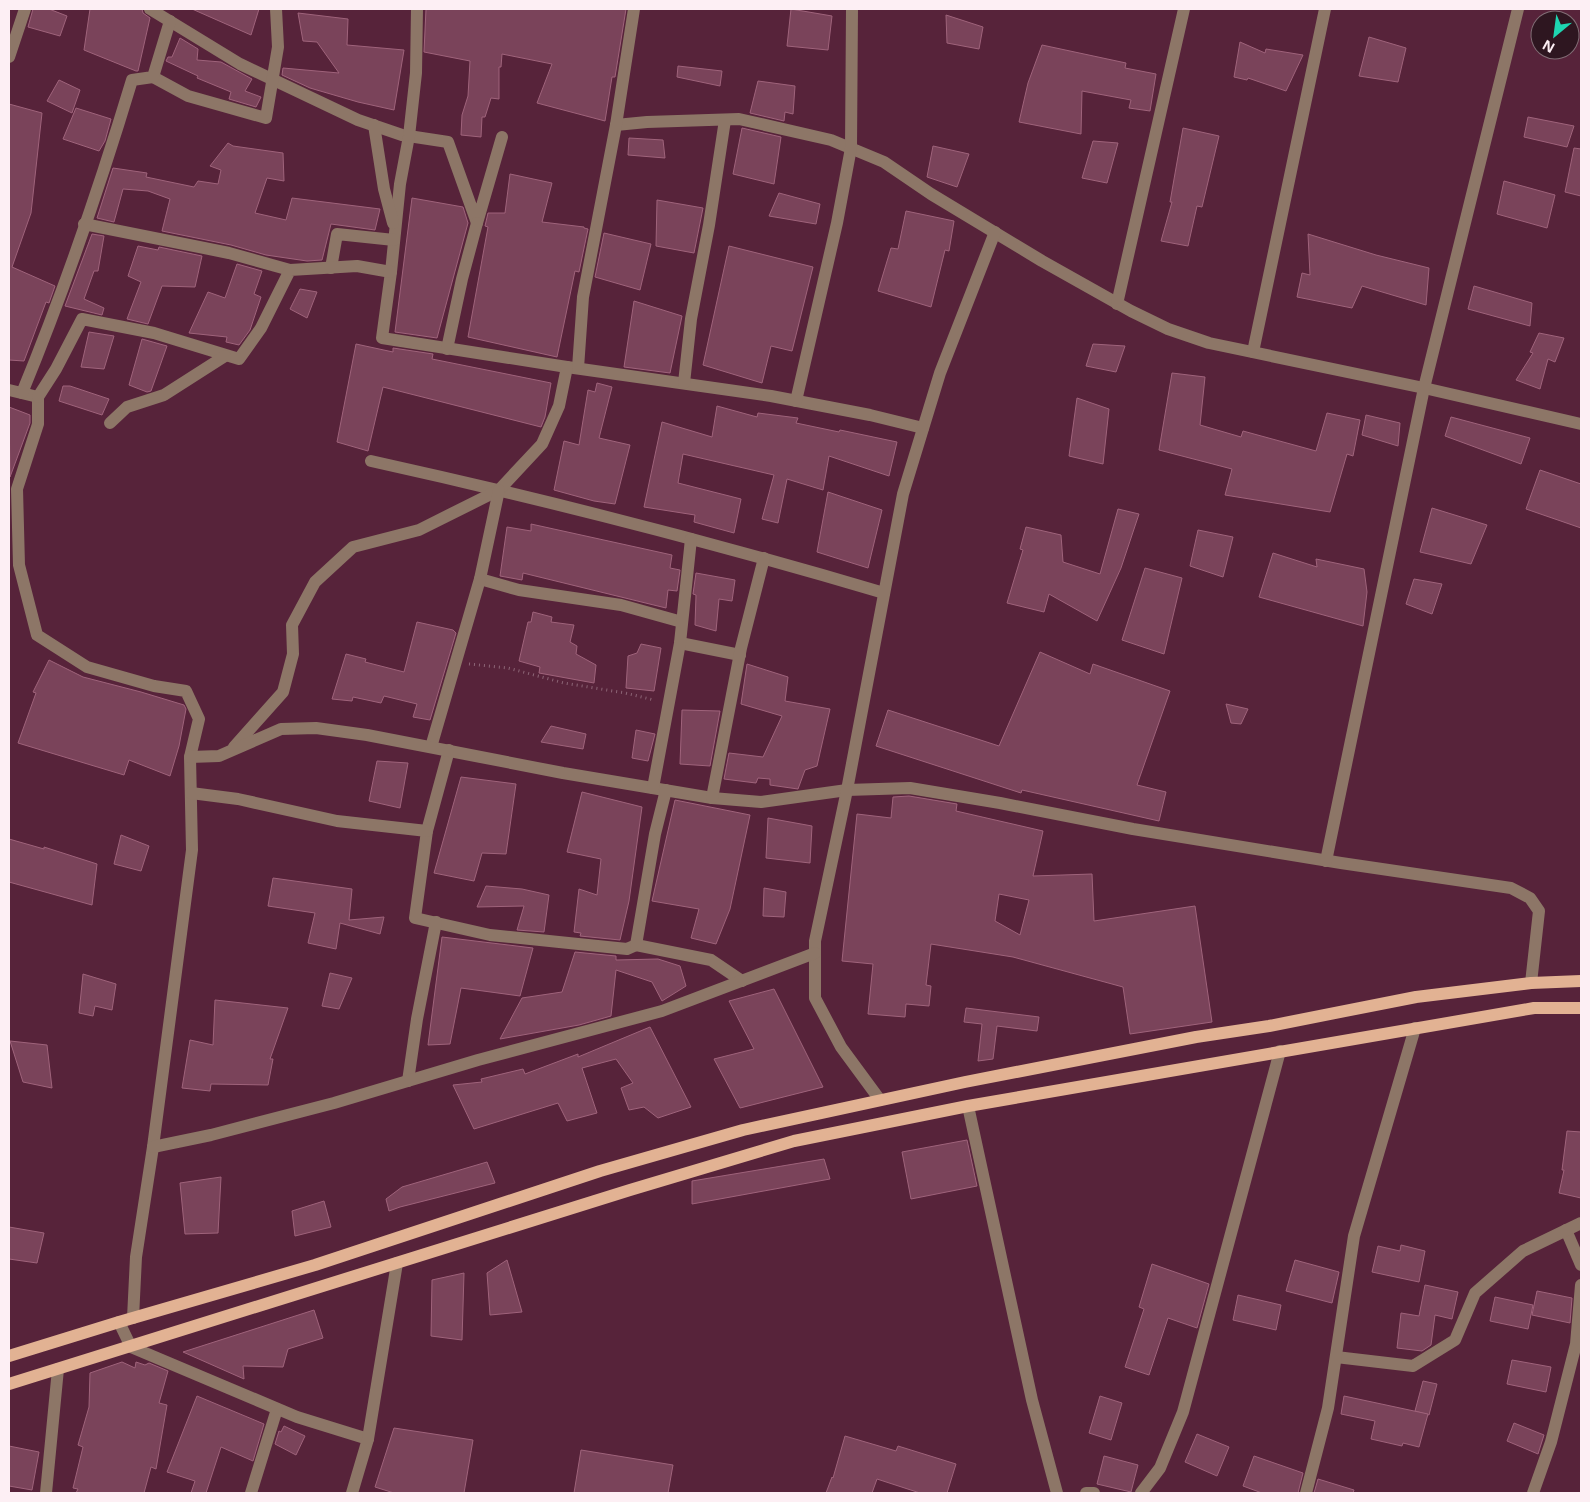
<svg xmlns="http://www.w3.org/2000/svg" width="1590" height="1502" font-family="'Noto Sans',sans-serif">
	<rect width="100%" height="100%" fill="#57233a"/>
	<g fill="#7a435a" stroke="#9f637b" fill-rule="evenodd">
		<polygon points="33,9 49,9 67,16 60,36 28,27"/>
		<polygon points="90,9 142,9 143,13 150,18 138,71 136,71 84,50"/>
		<polygon points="192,9 259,9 251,35"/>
		<polygon points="426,9 626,9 615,77 612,77 605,121 537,103 552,64 502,54 501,67 499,67 499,99 491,98 485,117 482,117 481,137 461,135 462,115 468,96 470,61 424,52"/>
		<polygon points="791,9 832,16 828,50 787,46"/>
		<polygon points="298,13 348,19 347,45 404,50 394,110 358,102 310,88 282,75 283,68 339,73 317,42 303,41"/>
		<polygon points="946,15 983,27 979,49 947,43"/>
		<polygon points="1369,37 1406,48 1398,82 1359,76"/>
		<polygon points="180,38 198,49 197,60 221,62 252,79 245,91 261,97 256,107 229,99 231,92 197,78 198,76 166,61 168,57 172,57"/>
		<polygon points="1240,42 1265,53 1266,49 1303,55 1286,91 1248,78 1247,80 1234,77"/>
		<polygon points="1042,45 1126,63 1125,68 1156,74 1150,111 1129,108 1131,100 1082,91 1081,134 1019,122 1028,83"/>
		<polygon points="678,66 722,71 720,86 677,77"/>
		<polygon points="59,80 80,90 72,113 47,101"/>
		<polygon points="758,81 795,86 793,114 785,112 784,121 750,113"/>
		<polygon points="9,104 42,113 31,213 12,267 55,286 49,303 46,302 24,361 9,360"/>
		<polygon points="76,108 111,119 105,141 99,151 63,139"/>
		<polygon points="1528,117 1574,126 1567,147 1524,137"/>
		<polygon points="742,128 781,137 774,184 733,174"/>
		<polygon points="1183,128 1219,136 1202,207 1197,206 1188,246 1161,241 1172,202 1170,202"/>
		<polygon points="629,138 663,140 665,158 628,155"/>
		<polygon points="1093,141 1118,143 1107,183 1082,178"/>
		<polygon points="228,143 233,146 283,153 284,181 267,178 255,213 286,220 292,198 380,209 375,230 331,224 322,260 307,261 266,255 231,245 162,231 170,199 148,191 123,189 114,222 97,218 113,168 147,173 146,177 194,187 198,181 218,184 221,170 210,166"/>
		<polygon points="933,146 969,154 957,187 927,177"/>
		<polygon points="1574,148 1581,149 1581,196 1565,192"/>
		<polygon points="510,174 552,183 542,222 584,227 584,228 588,229 579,272 575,271 557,357 468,337 488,227 485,226 488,213 505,213"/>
		<polygon points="1504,181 1555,195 1547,228 1497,214"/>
		<polygon points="779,193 820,204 816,224 769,216"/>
		<polygon points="412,198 463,207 468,223 437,338 395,332"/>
		<polygon points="657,200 703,208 694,253 656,246"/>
		<polygon points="906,211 954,221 949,251 945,250 931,307 878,291 891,248 898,249"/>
		<polygon points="604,233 651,244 640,290 595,277"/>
		<polygon points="92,234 104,236 98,271 94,271 84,299 104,308 102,315 65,306"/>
		<polygon points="1308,234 1376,255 1429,268 1426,305 1362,286 1352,308 1297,297 1302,273 1310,275"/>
		<polygon points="138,246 158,250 159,247 202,256 195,287 162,286 148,324 127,319 141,282 128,276"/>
		<polygon points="729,246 813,267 792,351 771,346 762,383 703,365"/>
		<polygon points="237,264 262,271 254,294 261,297 250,330 239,345 226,342 227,337 189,333 208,292 225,298"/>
		<polygon points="1474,286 1532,303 1530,326 1468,309"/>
		<polygon points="300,289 317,292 307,318 290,309"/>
		<polygon points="634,301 682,316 670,373 624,367"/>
		<polygon points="89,332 114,336 104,369 81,367"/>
		<polygon points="1539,333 1564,338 1555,362 1548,359 1540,389 1516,380 1533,353 1530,352"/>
		<polygon points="142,339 167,346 151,391 147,392 129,385"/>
		<polygon points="356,344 393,352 393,348 433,354 432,359 551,383 545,417 541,427 383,387 368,451 337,442"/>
		<polygon points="1093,344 1125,346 1116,372 1086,366"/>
		<polygon points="1172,373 1205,377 1200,425 1241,437 1243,431 1316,451 1327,413 1360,420 1353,456 1347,454 1330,512 1225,495 1232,469 1159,450"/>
		<polygon points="597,383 612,387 599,438 630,445 615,504 594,501 554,490 564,441 579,445 588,390 595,392"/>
		<polygon points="63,386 70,386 109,399 102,415 59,401"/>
		<polygon points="1077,398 1109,409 1103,464 1069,456"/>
		<polygon points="717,406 757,417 758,413 798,418 796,423 839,432 840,430 897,442 889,476 829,456 823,490 787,479 778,523 762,519 774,475 683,454 678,483 741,499 734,533 694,522 695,515 644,507 662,422 712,437"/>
		<polygon points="9,407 30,415 30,423 10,477"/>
		<polygon points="1366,415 1400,423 1398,446 1362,435"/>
		<polygon points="1451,417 1530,438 1521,464 1445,436"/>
		<polygon points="1540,470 1581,484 1581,528 1526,509"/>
		<polygon points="828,492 882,510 868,568 817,552"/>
		<polygon points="1432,508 1487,525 1471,564 1420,552"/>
		<polygon points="1118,509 1139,514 1121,568 1097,621 1049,594 1044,612 1007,603 1023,550 1020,549 1026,527 1061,535 1063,562 1100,574"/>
		<polygon points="531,524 672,555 670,568 680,570 677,591 668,590 666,608 523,573 522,580 500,576 507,527 531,531"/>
		<polygon points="1198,530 1233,537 1223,577 1190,566"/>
		<polygon points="1273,553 1317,567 1316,559 1364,569 1367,592 1363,626 1259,597"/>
		<polygon points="1145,568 1182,578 1164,654 1122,640"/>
		<polygon points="696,573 735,580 732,601 719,599 716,631 695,625 696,595 693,594"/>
		<polygon points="1414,579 1442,584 1432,614 1406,604"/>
		<polygon points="533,612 552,617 551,622 574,625 570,642 577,646 576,654 596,665 594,683 539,673 540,667 519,661 528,622 531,622"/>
		<polygon points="417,622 453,630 456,633 430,720 413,717 417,704 384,696 381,703 353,697 352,701 332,699 346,654 366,659 365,662 404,672"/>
		<polygon points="641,644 661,648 654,691 626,688 628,656 637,653"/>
		<polygon points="1040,652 1090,674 1093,664 1170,691 1137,785 1166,792 1159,821 1022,790 1021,793 876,746 888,710 999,746"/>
		<polygon points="49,660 83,677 141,692 184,705 186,709 179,746 170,776 129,760 124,775 18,743 36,693 33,692"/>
		<polygon points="747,664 788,677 785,701 830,709 817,766 805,770 798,789 770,785 770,779 758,778 756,783 724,779 729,753 763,757 782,716 741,704"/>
		<polygon points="1226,704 1248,709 1241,724 1231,723"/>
		<polygon points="682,710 720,711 710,766 680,764"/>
		<polygon points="551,726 586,734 583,749 541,742"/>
		<polygon points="636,730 655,734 648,761 632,758"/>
		<polygon points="377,761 408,763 400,808 369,801"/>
		<polygon points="461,777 516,784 506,854 482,853 474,881 434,873"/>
		<polygon points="582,792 642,807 629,901 620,940 580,936 581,933 574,932 579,889 597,895 601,859 567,852"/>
		<path d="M909,796L957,804L956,811L1043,831L1033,876L1092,874L1094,921L1195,906L1212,1022L1130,1034L1123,987L1013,957L931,944L926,985L931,986L929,1006L906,1004L905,1017L868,1014L873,964L842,961L857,814L891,818L893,797ZM999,894L1029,900L1020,935L995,921Z"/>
		<polygon points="675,800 750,815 730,909 716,944 691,938 699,909 652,901"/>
		<polygon points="768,818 812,826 810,863 766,858"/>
		<polygon points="121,835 149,846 141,871 114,864"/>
		<polygon points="9,839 44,849 44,847 97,864 92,905 9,882"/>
		<polygon points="273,878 352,889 349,920 384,917 380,934 340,923 336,949 308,943 315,913 268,906"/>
		<polygon points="486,886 522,889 549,895 544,932 517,930 524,906 477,907"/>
		<polygon points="764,888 786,892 784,917 763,916"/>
		<polygon points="442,937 533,948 520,996 461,988 450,1044 428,1045"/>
		<polygon points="575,952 616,956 616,960 658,959 680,966 686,986 662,1001 652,982 616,970 611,1016 579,1025 500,1039 522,998 562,992"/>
		<polygon points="330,973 352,978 339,1009 322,1006"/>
		<polygon points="83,974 116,984 112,1010 95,1006 93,1016 79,1013"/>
		<polygon points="774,989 823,1087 740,1108 714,1059 754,1049 729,1001"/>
		<polygon points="215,1000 288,1008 270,1059 273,1059 268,1085 211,1084 210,1091 182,1088 190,1040 213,1045"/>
		<polygon points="966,1008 1039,1017 1037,1031 997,1026 993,1059 978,1061 982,1024 964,1022"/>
		<polygon points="650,1027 691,1107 658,1118 644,1107 629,1110 621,1088 633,1083 616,1059 582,1068 597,1113 567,1121 558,1103 474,1129 453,1085 482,1082 481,1079 523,1069 525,1074 578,1054 578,1057"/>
		<polygon points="10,1041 47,1045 52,1088 23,1082"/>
		<polygon points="1567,1131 1581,1132 1581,1198 1559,1193 1564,1170 1562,1170"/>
		<polygon points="967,1140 977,1186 911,1199 902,1152"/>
		<polygon points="824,1159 830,1179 692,1204 692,1181"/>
		<polygon points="487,1162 495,1183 400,1207 389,1211 386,1199 402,1187"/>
		<polygon points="221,1177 218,1233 185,1234 180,1183"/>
		<polygon points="324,1201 331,1227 295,1236 292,1211"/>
		<polygon points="9,1227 44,1233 37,1263 9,1259"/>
		<polygon points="1401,1245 1425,1251 1419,1282 1372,1272 1378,1246 1400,1251"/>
		<polygon points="507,1260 522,1312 490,1315 487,1273"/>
		<polygon points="1295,1260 1339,1272 1332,1303 1286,1291"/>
		<polygon points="1152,1264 1209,1284 1197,1328 1168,1318 1149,1375 1125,1367 1144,1309 1139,1307"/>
		<polygon points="464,1273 462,1340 431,1336 432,1280"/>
		<polygon points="1425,1285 1458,1292 1452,1319 1435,1315 1431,1345 1422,1351 1397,1348 1401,1313 1419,1316"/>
		<polygon points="1537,1291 1572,1298 1570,1323 1532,1315"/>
		<polygon points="1238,1295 1281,1305 1276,1330 1233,1320"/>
		<polygon points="1495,1297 1533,1305 1528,1329 1490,1321"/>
		<polygon points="314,1310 323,1338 288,1349 283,1367 243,1366 244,1379 183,1352"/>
		<polygon points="1512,1360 1551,1367 1546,1392 1507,1384"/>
		<polygon points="122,1362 135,1368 136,1362 145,1365 149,1363 168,1371 159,1403 167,1405 156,1469 151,1467 144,1493 76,1493 78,1489 73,1488 83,1447 78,1445 89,1407 90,1373"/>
		<polygon points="1423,1381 1437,1384 1429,1415 1415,1411"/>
		<polygon points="197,1396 264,1424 253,1461 221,1447 206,1493 191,1493 195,1481 167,1472"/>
		<polygon points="1100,1396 1122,1403 1111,1440 1089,1433"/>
		<polygon points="1344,1396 1428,1414 1419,1447 1403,1443 1402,1446 1371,1439 1375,1421 1341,1414"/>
		<polygon points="1514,1423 1544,1435 1538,1454 1507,1441"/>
		<polygon points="284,1426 305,1436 296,1455 275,1444 279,1431 281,1432"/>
		<polygon points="394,1428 473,1440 464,1493 394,1493 375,1487"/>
		<polygon points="1197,1434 1229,1447 1217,1476 1185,1462"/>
		<polygon points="845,1436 896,1451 898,1446 956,1464 947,1493 920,1493 877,1479 872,1493 826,1493 832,1477 833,1478"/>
		<polygon points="9,1446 39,1452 32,1490 9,1486"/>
		<polygon points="581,1450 673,1465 668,1493 574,1493"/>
		<polygon points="1104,1456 1138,1465 1131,1492 1097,1484"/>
		<polygon points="1254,1456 1303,1473 1298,1493 1262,1493 1243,1486"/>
		<polygon points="1318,1479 1354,1490 1353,1493 1314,1493"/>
	</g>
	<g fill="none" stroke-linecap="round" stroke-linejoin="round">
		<polyline stroke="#8c6576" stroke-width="3" stroke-dasharray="1 4" stroke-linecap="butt" points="469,664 508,668 564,683 625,693 654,700"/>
		<g stroke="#8d7667" stroke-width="12">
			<polyline points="150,9 240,64 358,120 402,135 448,142 477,223 502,137"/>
			<polyline points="417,9 416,73 409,136 400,184 391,272 382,338 567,367 771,396 870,415 923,428"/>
			<polyline points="9,57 25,9"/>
			<polyline points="153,77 188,96 266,118 278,47 276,9"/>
			<polyline points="374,125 384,189 393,223"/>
			<polyline points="616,125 647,122 739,119 831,140 884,162 931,194 1042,261 1131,311 1168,329 1209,343 1424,388 1581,424"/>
			<polyline points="84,224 229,253 290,270"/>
			<polyline points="331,268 337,234 394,240"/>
			<polyline points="1117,304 1184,9"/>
			<polyline points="447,349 462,279 477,223"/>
			<polyline points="1253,352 1325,9"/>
			<polyline points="578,368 583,297 616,125 634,9"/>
			<polyline points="684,383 691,319 709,225 725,120"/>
			<polyline points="9,390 38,397 38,424 17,489 19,565 37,635 87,667 154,686 186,691 199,719 190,757 192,850 153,1147 136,1257 133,1318"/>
			<path d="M22,393C64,291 100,186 132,80L153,77L170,21"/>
			<polyline points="38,397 56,369 82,319 154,333 239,359 261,328 290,270 357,266 391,272"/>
			<polyline points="796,401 837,223 851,148 852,9"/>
			<polyline points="110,423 127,407 164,395 225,356"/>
			<path d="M371,461C543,499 715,543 884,593"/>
			<polyline points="480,579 519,590 621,605 682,622"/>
			<polyline points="680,643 740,655"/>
			<polyline points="234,747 283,692 293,654 292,625 315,582 353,547 419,530 499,490 542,444 559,406 567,367"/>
			<polyline points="431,747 480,579 499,490"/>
			<polyline points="449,750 427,831 415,918 490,935 627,949 636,945"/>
			<polyline points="190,757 219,756 281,729 316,728 367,735 563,773 712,798 761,802 847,790 910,788 1000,803 1133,829 1341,863 1511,888 1530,898 1539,911 1531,983"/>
			<polyline points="653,788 680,643 691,539"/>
			<polyline points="666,790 655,834 636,945 711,960 742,981"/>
			<polyline points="191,793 238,799 337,821 427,831"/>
			<polyline points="712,798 741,648 764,558"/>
			<polyline points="1326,861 1424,388 1518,9"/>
			<polyline points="408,1081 417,1019 436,922"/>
			<polyline points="880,1100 841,1047 815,998 815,941 847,790 903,494 940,373 995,232"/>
			<polyline points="968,1106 1032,1400 1057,1493"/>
			<polyline points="153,1147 211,1135 334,1103 478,1060 662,1011 815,953"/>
			<polyline points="1566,1230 1581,1265"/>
			<polyline points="119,1322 131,1347 297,1417 368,1439"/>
			<polyline points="1336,1357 1413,1366 1455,1340 1475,1293 1523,1251 1581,1223"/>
			<polyline points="46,1493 58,1369"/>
			<polyline points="251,1493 277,1409"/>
			<polyline points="352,1493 368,1439 397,1263"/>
			<polyline points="1086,1493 1094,1493"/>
			<polyline points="1141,1493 1160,1468 1183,1412 1280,1051"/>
			<polyline points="1306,1493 1328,1408 1354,1236 1415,1028"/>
			<polyline points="1533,1493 1551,1442 1576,1344 1581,1285"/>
		</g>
		<g stroke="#e2b293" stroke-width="12">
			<polyline points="9,1356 119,1322 315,1265 600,1171 743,1130 965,1082 1196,1037 1269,1026 1416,997 1531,983 1581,981"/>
			<polyline points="9,1384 630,1190 794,1141 968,1106 1534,1008 1581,1008"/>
		</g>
	</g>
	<rect width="1590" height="1502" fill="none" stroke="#fdeff4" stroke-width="20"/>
	<g transform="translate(1555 35) rotate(209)"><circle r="24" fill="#2e1620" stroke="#816d75"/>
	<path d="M0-4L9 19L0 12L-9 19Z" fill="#1ed5b1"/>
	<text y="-8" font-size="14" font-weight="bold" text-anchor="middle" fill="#fdeff4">N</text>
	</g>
</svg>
